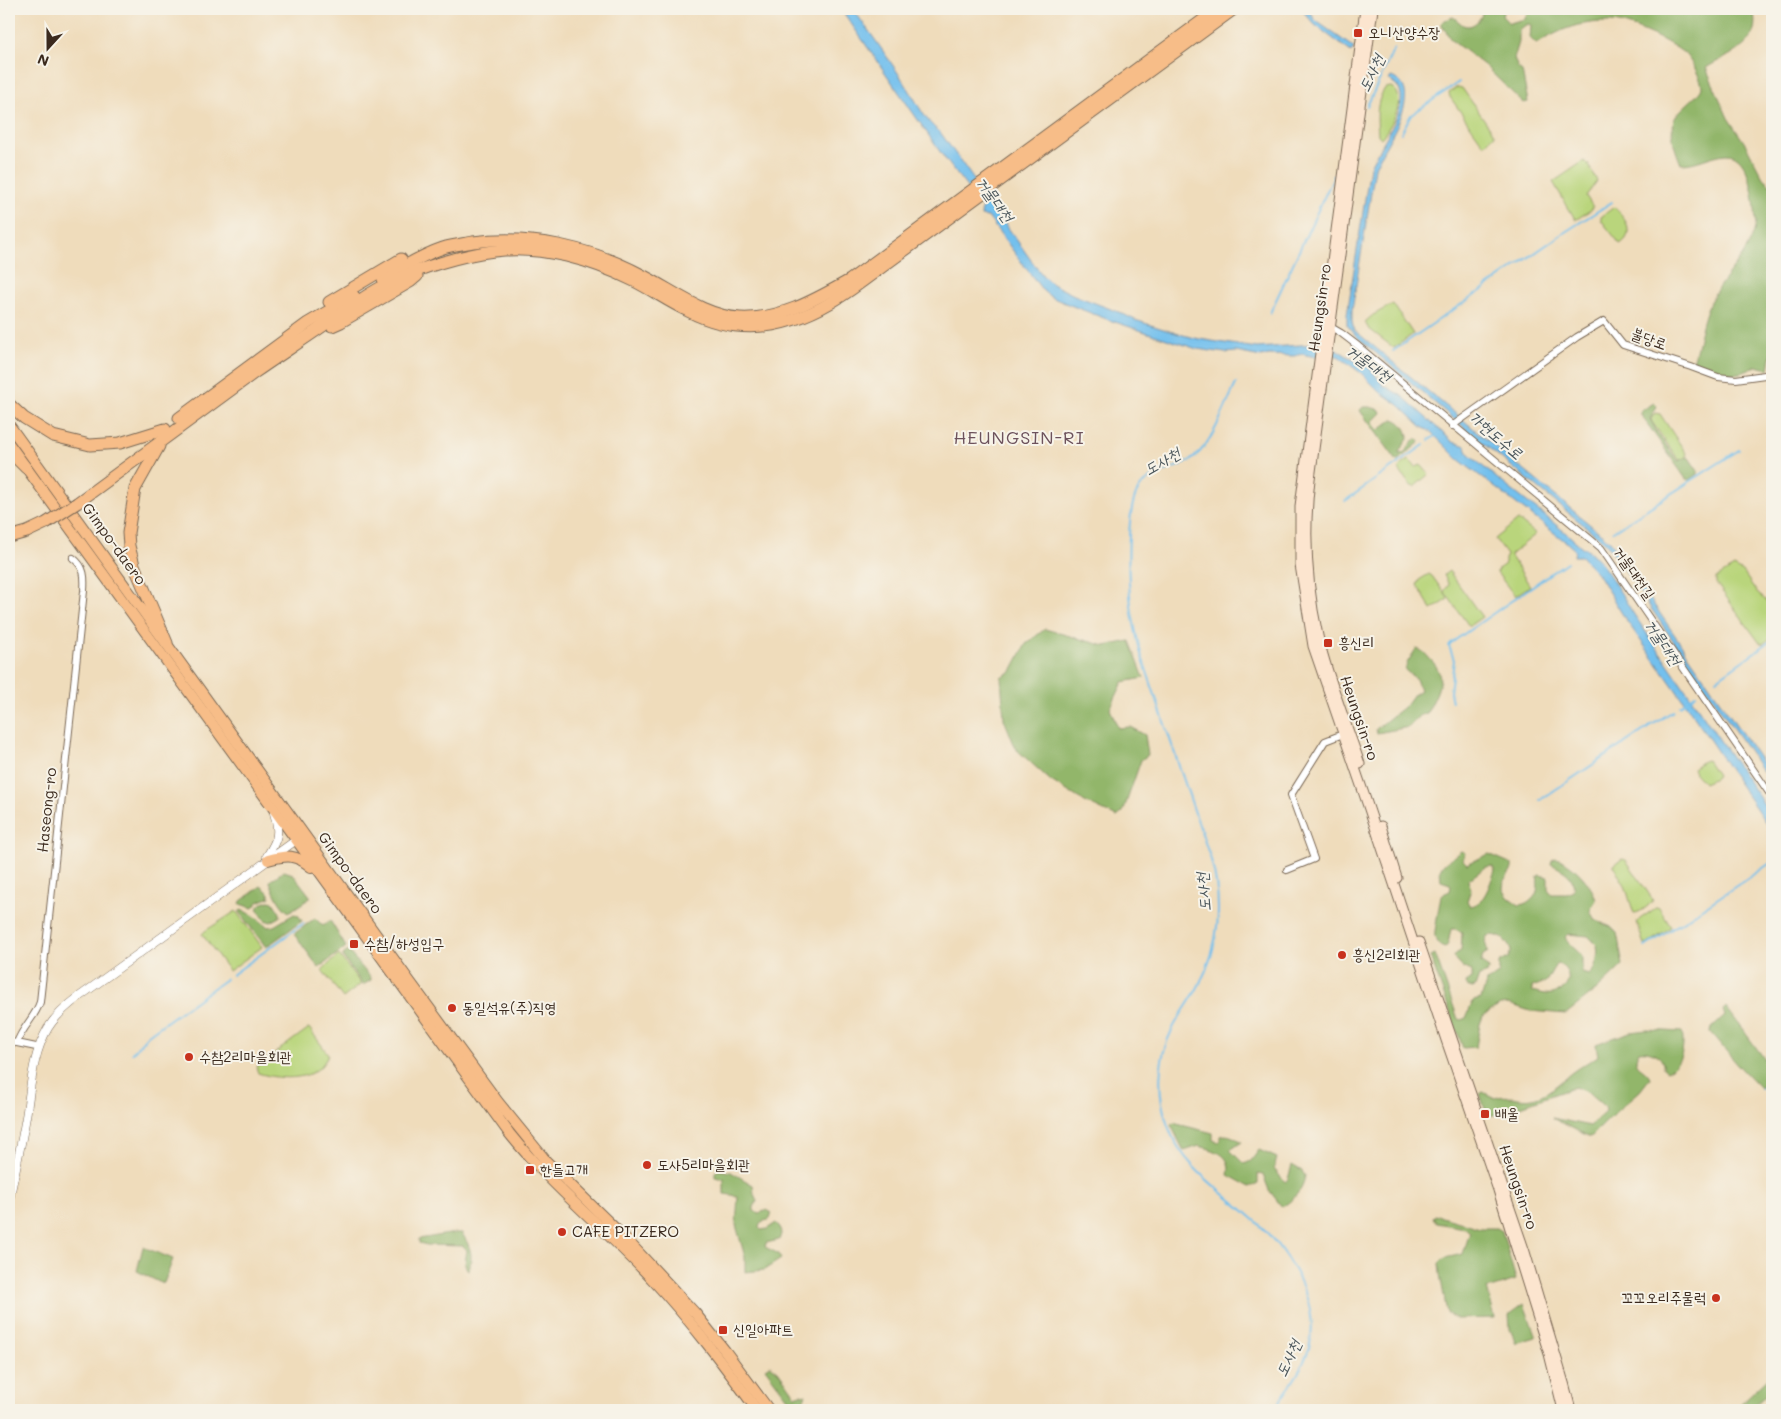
<svg xmlns="http://www.w3.org/2000/svg" width="1781" height="1419" font-family="Mali,'Poor Story',sans-serif">
	<rect width="100%" height="100%" fill="#f7f3e8"/>
	<filter id="ink" filterUnits="userSpaceOnUse"><feTurbulence type="fractalNoise" baseFrequency=".02" numOctaves="2"/><feDisplacementMap in="SourceGraphic" scale="10" xChannelSelector="R" yChannelSelector="G"/><feConvolveMatrix kernelMatrix="1 2 1 2 8 2 1 2 1" color-interpolation-filters="sRGB"/></filter>
	<filter id="wash" filterUnits="userSpaceOnUse"><feTurbulence type="fractalNoise" baseFrequency=".0096" numOctaves="4" result="noise"/><feDisplacementMap in="SourceGraphic" scale="20" xChannelSelector="R" yChannelSelector="G"/><feGaussianBlur stdDeviation="1.12" result="paint"/><feColorMatrix in="noise" values="0 0 0 0 0 0 0 0 0 0 0 0 0 0 0 0 0 1.4 0 .05"/><feComposite in="paint" operator="in"/></filter>
	<g filter="url(#wash)">
		<rect width="100%" height="100%" fill="#efdcbb"/>
		<g fill="#b9d57b" stroke="#7a804c">
			<path d="M1391,87C1409,95 1391,128 1381,138L1378,135C1377,118 1375,103 1385,88Z"/>
			<polygon points="1457,87 1462,88 1495,135 1484,145 1450,97 1449,93"/>
			<polygon points="1584,161 1588,164 1597,181 1586,196 1593,207 1592,209 1577,219 1575,219 1553,182"/>
			<path d="M1614,207C1625,216 1636,235 1620,244L1601,220V217Z"/>
			<polygon points="1393,304 1413,334 1394,348 1368,328 1365,322 1373,315"/>
			<polygon points="1655,413 1660,414 1686,453 1687,455 1682,460 1678,459 1652,422 1651,419"/>
			<polygon points="1409,460 1416,467 1421,465 1429,474 1414,487 1410,485 1399,470 1400,466"/>
			<polygon points="1518,520 1536,534 1510,555 1530,586 1515,596 1497,573 1498,569 1505,564 1505,559 1507,555 1495,539"/>
			<polygon points="1734,567 1743,572 1758,594 1768,602 1772,612 1772,637 1763,644 1759,642 1716,583 1716,578"/>
			<polygon points="1449,571 1482,617 1469,626 1444,591 1449,585 1444,575"/>
			<polygon points="1429,574 1432,576 1448,598 1446,601 1432,610 1417,585 1419,580"/>
			<polygon points="1707,760 1717,775 1715,778 1704,783 1695,773 1693,768 1703,761"/>
			<path d="M1622,859L1626,860L1653,900C1649,906 1640,913 1634,913L1633,911L1625,885L1614,867V865Z"/>
			<polygon points="1657,907 1659,908 1671,927 1648,944 1644,945 1637,922 1640,919"/>
			<polygon points="236,911 262,947 229,971 202,934 205,931"/>
			<polygon points="339,955 361,984 343,998 322,970"/>
			<path d="M309,1028L328,1054C319,1083 280,1080 258,1073L256,1067Z"/>
		</g>
		<g fill="#92b66b" stroke="#667044" fill-rule="evenodd">
			<path d="M1499,9H1504L1502,16L1509,23L1525,19L1529,9H1753C1763,47 1731,52 1706,68L1728,118L1746,145L1763,178L1772,186V352L1769,369L1756,366C1734,381 1715,370 1693,362C1699,343 1701,321 1710,302C1723,275 1752,254 1756,222C1755,205 1751,152 1726,154C1711,155 1697,164 1681,164C1676,152 1670,136 1673,124C1675,109 1703,95 1702,86C1700,76 1691,60 1684,53C1668,41 1638,27 1619,23C1609,21 1595,22 1584,24C1568,26 1550,36 1536,44L1530,38L1531,25L1528,24L1522,27L1519,30V42L1514,59L1518,68L1522,71L1528,102L1523,103L1484,65L1451,40L1441,23L1443,21L1453,17C1456,19 1460,23 1463,25C1471,29 1480,21 1482,14L1481,11Z"/>
			<polygon points="1654,403 1657,406 1650,419 1658,434 1677,460 1679,461 1687,457 1689,458 1698,471 1698,474 1690,480 1686,479 1641,415 1641,411"/>
			<path d="M1363,407H1370L1380,410L1381,413L1372,422L1377,429L1379,430L1393,419C1402,421 1408,430 1408,439L1399,452V454L1404,453L1413,441L1418,439L1420,442L1397,461L1361,412L1360,410Z"/>
			<polygon points="1045,629 1105,646 1130,641 1144,678 1123,682 1110,709 1118,728 1130,727 1145,735 1148,755 1141,760 1123,812 1117,817 1085,802 1051,781 1016,749 1004,719 1001,677 1012,671 1026,644"/>
			<path d="M1416,649C1422,650 1425,653 1429,658C1449,676 1437,692 1427,713L1419,716L1409,727L1377,733L1376,729L1406,705L1414,694L1420,690L1416,679L1405,670L1407,663Z"/>
			<path d="M1461,851L1465,853L1463,860L1467,864L1489,854L1512,864V869L1504,881L1503,889L1508,897L1519,905C1527,905 1535,899 1537,891C1539,885 1536,880 1539,875L1548,877V890L1551,894H1567L1573,891C1576,876 1563,870 1551,864L1552,860L1555,858C1570,860 1593,885 1596,900L1591,908V913L1595,920L1611,927L1617,933L1623,965L1599,988L1566,1014L1530,1011L1509,1004L1500,1005L1483,1016L1480,1024L1476,1047L1463,1048L1430,956L1435,954L1458,1019L1461,1020L1466,1018L1473,1001L1481,999L1486,983L1499,973V963L1508,958L1511,951C1507,940 1499,933 1487,936L1485,942L1488,952L1483,955L1481,963L1489,968L1486,974L1479,976L1475,987L1472,988L1467,986L1466,982L1471,979L1472,971L1462,967L1453,957L1455,954L1461,951L1462,933L1456,929H1451L1448,944L1445,948C1437,946 1434,939 1435,931L1441,895L1450,891L1451,886L1450,884L1441,881L1440,869L1445,863ZM1492,866L1495,871C1490,882 1485,905 1470,906L1467,901L1471,889L1468,880L1486,867ZM1568,934L1588,936L1597,945C1599,956 1596,968 1589,975L1582,973V957C1576,947 1571,949 1565,937ZM1558,964C1573,970 1571,989 1556,993C1548,996 1540,993 1532,991V987L1546,982L1553,969Z"/>
			<path d="M284,871L293,874L310,896V898L289,912C280,907 274,892 270,882L271,880Z"/>
			<polygon points="261,886 268,892 270,897 268,898 258,902 253,908 240,904 241,901"/>
			<polygon points="269,901 273,902 280,913 280,917 271,922 265,920 257,908 261,904"/>
			<polygon points="241,910 253,915 268,927 274,926 294,914 298,915 302,921 266,947 239,912"/>
			<polygon points="315,918 323,926 329,921 331,922 346,947 319,968 294,934"/>
			<polygon points="348,951 371,978 371,980 363,985 343,957 343,955"/>
			<polygon points="1726,1007 1772,1069 1772,1079 1760,1088 1738,1065 1710,1032 1711,1029 1725,1016 1723,1010"/>
			<path d="M1647,1030L1682,1032C1685,1047 1682,1064 1667,1071L1663,1068C1665,1056 1649,1049 1639,1051C1629,1068 1647,1067 1650,1078L1640,1091L1618,1110L1591,1137L1586,1135L1552,1118L1590,1126L1606,1111L1605,1107L1589,1093L1575,1087L1498,1114L1489,1116L1487,1115L1480,1094L1483,1092L1495,1098C1506,1093 1520,1101 1533,1098C1549,1094 1559,1083 1571,1073C1580,1066 1589,1062 1598,1056L1596,1044L1630,1032Z"/>
			<path d="M1173,1123L1213,1133V1140L1218,1142L1220,1141V1136C1228,1133 1235,1138 1242,1142L1230,1150L1244,1164L1251,1161L1259,1150L1277,1158L1274,1169L1285,1182L1288,1179L1292,1165L1302,1171L1305,1176C1303,1189 1294,1200 1282,1207L1269,1190L1263,1175L1258,1174V1183L1250,1187L1228,1175C1233,1155 1215,1150 1199,1146L1184,1151L1171,1125Z"/>
			<path d="M719,1170L731,1172L753,1185L754,1194L757,1201L754,1207V1211L759,1213L767,1210L772,1213L770,1219C766,1222 760,1219 759,1227L761,1230L767,1229L776,1223L780,1227L781,1234L779,1240L766,1243L765,1247L777,1253L781,1259L764,1270L745,1272V1257L736,1225L738,1196L724,1194V1179L715,1177V1172Z"/>
			<polygon points="1435,1215 1480,1228 1497,1228 1502,1231 1516,1280 1487,1289 1495,1318 1456,1319 1447,1313 1440,1274 1439,1263 1445,1258 1463,1254 1470,1232 1465,1228 1436,1223 1433,1217"/>
			<path d="M455,1233H462C471,1249 473,1253 469,1270L467,1269L465,1264L467,1250L463,1246L427,1245L419,1243V1239Z"/>
			<polygon points="143,1247 173,1259 164,1283 159,1282 137,1271"/>
			<polygon points="1524,1304 1536,1337 1516,1343 1510,1329 1509,1315"/>
			<polygon points="770,1365 778,1371 796,1396 800,1394 806,1395 799,1409 794,1406 765,1368"/>
			<polygon points="1772,1374 1772,1389 1750,1410 1734,1410"/>
		</g>
		<g fill="#73c0ed" stroke="#577586">
			<path d="M841,9H853C871,34 889,59 906,85C917,101 924,121 940,132L1033,263L1044,277L1052,284L1074,295L1121,313L1135,320L1179,334L1199,339L1257,348L1315,344L1333,347L1355,361L1370,368L1383,385L1402,396L1453,442L1466,446L1468,453C1504,487 1546,514 1582,547C1601,553 1626,604 1639,622C1684,686 1727,752 1772,816V832L1676,690L1626,620L1597,573L1581,556H1574L1575,550L1566,542L1458,459L1431,432L1422,427L1399,405L1380,392L1361,373L1338,356L1323,355L1315,357L1302,354L1294,356L1269,355L1261,357L1236,352L1225,353L1197,349L1109,320L1070,305L1051,297L1043,291L988,217L981,216L982,207L943,156Z"/>
			<polygon points="1301,9 1308,9 1315,20 1354,48 1351,52 1315,25"/>
			<path d="M1391,77C1429,90 1381,148 1375,168L1352,310V322L1354,330L1611,542L1772,777V785L1607,544L1474,436L1357,337L1347,325V315L1370,167C1377,148 1412,107 1398,87C1396,84 1392,82 1389,80Z"/>
		</g>
		<g fill="none" stroke-linecap="round" stroke-linejoin="round">
			<g stroke="#73c0ed" stroke-width="2">
				<polyline points="1367,106 1394,49"/>
				<polyline points="1401,133 1411,115 1459,82"/>
				<polyline points="1270,313 1334,176"/>
				<polyline points="1393,351 1478,293 1562,234 1612,202"/>
				<path d="M1236,384C1224,408 1212,447 1189,461C1173,470 1150,473 1139,489C1125,508 1128,581 1131,605C1133,622 1137,638 1141,654L1211,860C1223,902 1220,946 1199,985C1191,1001 1180,1014 1172,1030C1157,1059 1157,1095 1168,1126C1181,1163 1213,1185 1242,1209C1279,1239 1323,1297 1309,1348C1303,1370 1286,1391 1274,1410"/>
				<polyline points="1429,440 1437,435"/>
				<polyline points="1345,501 1424,445"/>
				<polyline points="1613,531 1739,450"/>
				<polyline points="1717,679 1772,640"/>
				<polyline points="1690,699 1696,694"/>
				<polyline points="1452,702 1450,692 1454,660 1449,646 1451,643 1567,562"/>
				<polyline points="1680,706 1686,702"/>
				<polyline points="1540,800 1673,711"/>
				<polyline points="1645,947 1772,862"/>
				<polyline points="232,975 304,923"/>
				<polyline points="132,1053 148,1035 226,979"/>
				<polyline points="1761,1089 1772,1081"/>
			</g>
		</g>
	</g>
	<g filter="url(#ink)">
		<g fill="none" stroke-linecap="round" stroke-linejoin="round">
			<g stroke="#7a6855" stroke-width="8">
				<g id="minor">
					<polyline points="1329,326 1341,333 1358,346 1601,548 1772,797"/>
					<polyline points="1452,426 1577,337 1604,321 1623,345 1691,367 1718,377 1736,379 1772,374"/>
					<polyline points="1287,870 1314,859 1291,795 1325,741 1343,734"/>
					<polyline points="9,1042 17,1043"/>
					<path d="M36,1047L17,1043C22,1027 35,1018 40,1002L84,591C85,577 85,567 73,558"/>
				</g>
			</g>
			<g stroke="#7a6855" stroke-width="9">
				<g id="tertiary">
					<path d="M267,856C278,839 280,833 274,813"/>
					<path d="M9,1200C15,1173 21,1145 26,1117C31,1087 32,1055 48,1028C56,1015 68,1005 80,996L299,838"/>
				</g>
			</g>
			<g stroke="#7a6855" stroke-width="11">
				<g id="secondary">
					<polyline points="1365,9 1300,506 1300,565 1313,646 1365,797 1446,1040 1498,1190 1549,1354 1563,1410"/>
					<path d="M1360,764C1346,722 1328,679 1318,636C1307,586 1304,531 1310,479L1373,9"/>
					<polyline points="1381,826 1397,878"/>
					<polyline points="1419,942 1525,1252 1564,1383 1571,1410"/>
				</g>
			</g>
			<g stroke="#7a6855" stroke-width="12">
				<g id="primary">
					<polyline points="9,425 405,975 498,1102 546,1161 625,1238 695,1313 726,1352 769,1410"/>
					<path d="M9,444L509,1133C552,1187 606,1229 653,1280C691,1321 724,1365 757,1410"/>
					<path d="M268,860C287,855 296,854 311,867"/>
				</g>
			</g>
			<g stroke="#7a6855" stroke-width="13">
				<g id="motorway">
					<path d="M383,279C402,267 422,255 443,248C453,245 463,244 473,242C532,234 592,248 644,276C675,292 705,316 740,318C781,320 816,299 850,280L1218,9"/>
					<polyline points="329,302 401,259"/>
					<polyline points="332,326 341,322 410,282 417,276"/>
					<polyline points="9,404 24,418 53,436 90,445 120,443 165,429"/>
					<polyline points="179,418 308,323 354,296"/>
					<polyline points="159,446 135,489 128,533 129,546 134,565 167,643"/>
					<polyline points="9,451 26,468"/>
					<path d="M77,503C136,460 195,416 254,373C277,357 300,342 323,326C345,310 368,293 393,281C422,267 462,255 494,251C541,245 592,260 634,281C652,290 669,302 688,311C747,341 801,325 852,289L1234,9"/>
					<polyline points="9,537 27,532 46,523"/>
				</g>
			</g>
			<use href="#minor" stroke="#fff" stroke-width="6"/>
			<use href="#tertiary" stroke="#fff" stroke-width="8"/>
			<use href="#secondary" stroke="#fce5cf" stroke-width="9"/>
			<use href="#primary" stroke="#f7bd88" stroke-width="10"/>
			<use href="#motorway" stroke="#f7bd88" stroke-width="11"/>
			<g stroke="#7a6855" stroke-width="13" stroke-linecap="butt">
				<polyline id="motorway-bridge" points="46,523 77,503"/>
			</g>
			<use href="#motorway-bridge" stroke="#f7bd88" stroke-width="11"/>
		</g>
	</g>
	<g fill="#c8321e" stroke="#f7f3e8" stroke-width="2">
		<rect x="1353" y="28" width="10" height="10" rx="2.5"/>
		<rect x="1323" y="638" width="10" height="10" rx="2.5"/>
		<rect x="349" y="939" width="10" height="10" rx="2.5"/>
		<circle cx="1342" cy="955" r="5"/>
		<circle cx="452" cy="1008" r="5"/>
		<circle cx="189" cy="1057" r="5"/>
		<rect x="1480" y="1109" width="10" height="10" rx="2.5"/>
		<circle cx="647" cy="1165" r="5"/>
		<rect x="525" y="1165" width="10" height="10" rx="2.5"/>
		<circle cx="562" cy="1232" r="5"/>
		<circle cx="1716" cy="1298" r="5"/>
		<rect x="718" y="1325" width="10" height="10" rx="2.5"/>
	</g>
	<g text-anchor="middle" stroke-width="4" stroke-linejoin="round" paint-order="stroke">
		<g font-size="15" fill="#3b2a1e" stroke="#f7f3e8" text-anchor="start">
			<text x="1368" y="38">오니산양수장</text>
			<text x="1338" y="648">흥신리</text>
			<text x="364" y="949">수참/하성입구</text>
			<text x="1352" y="960">흥신2리회관</text>
			<text x="462" y="1013">동일석유(주)직영</text>
			<text x="199" y="1062">수참2리마을회관</text>
			<text x="1495" y="1119">배울</text>
			<text x="657" y="1170">도사5리마을회관</text>
			<text x="540" y="1175">한들고개</text>
			<text x="572" y="1237">CAFE PITZERO</text>
			<text x="1706" y="1303" text-anchor="end">꼬꼬오리주물럭</text>
			<text x="733" y="1335">신일아파트</text>
		</g>
		<g font-size="15" fill="#3b2a1e" stroke="#f7f3e8">
			<text transform="translate(1320 308) rotate(-82)" y="5">Heungsin-ro</text>
			<text transform="translate(1649 339) rotate(20)" y="5">불당로</text>
			<text transform="translate(114 544) rotate(54)" y="5">Gimpo-daero</text>
			<text transform="translate(1634 573) rotate(55)" y="5">거물대천길</text>
			<text transform="translate(1359 718) rotate(71)" y="5">Heungsin-ro</text>
			<text transform="translate(47 810) rotate(-84)" y="5">Haseong-ro</text>
			<text transform="translate(350 873) rotate(54)" y="5">Gimpo-daero</text>
			<text transform="translate(1518 1187) rotate(71)" y="5">Heungsin-ro</text>
		</g>
		<g font-size="16" font-style="italic" fill="#4c575c" stroke="#f7f3e8">
			<text transform="translate(1371 73) rotate(-64)" y="6">도사천</text>
			<text transform="translate(995 199) rotate(54)" y="6">거물대천</text>
			<text transform="translate(1369 363) rotate(36)" y="6">거물대천</text>
			<text transform="translate(1496 435) rotate(40)" y="6">가현도수로</text>
			<text transform="translate(1162 461) rotate(-30)" y="6">도사천</text>
			<text transform="translate(1663 642) rotate(56)" y="6">거물대천</text>
			<text transform="translate(1203 892) rotate(-95)" y="6">도사천</text>
			<text transform="translate(1288 1358) rotate(-65)" y="6">도사천</text>
		</g>
		<g font-size="18" letter-spacing="1" fill="#6d525c" stroke="#f7f3e8">
			<text x="1019" y="444">HEUNGSIN-RI</text>
		</g>
	</g>
	<rect width="1781" height="1419" fill="none" stroke="#f7f3e8" stroke-width="30"/>
	<g transform="translate(48 48) rotate(201)" stroke="#f7f3e8" stroke-width="4" paint-order="stroke">
	<path d="M0-4L9 19L0 12L-9 19Z" fill="#3b2a1e"/>
	<text y="-8" font-size="14" font-weight="bold" text-anchor="middle" fill="#3b2a1e">N</text>
	</g>
</svg>
